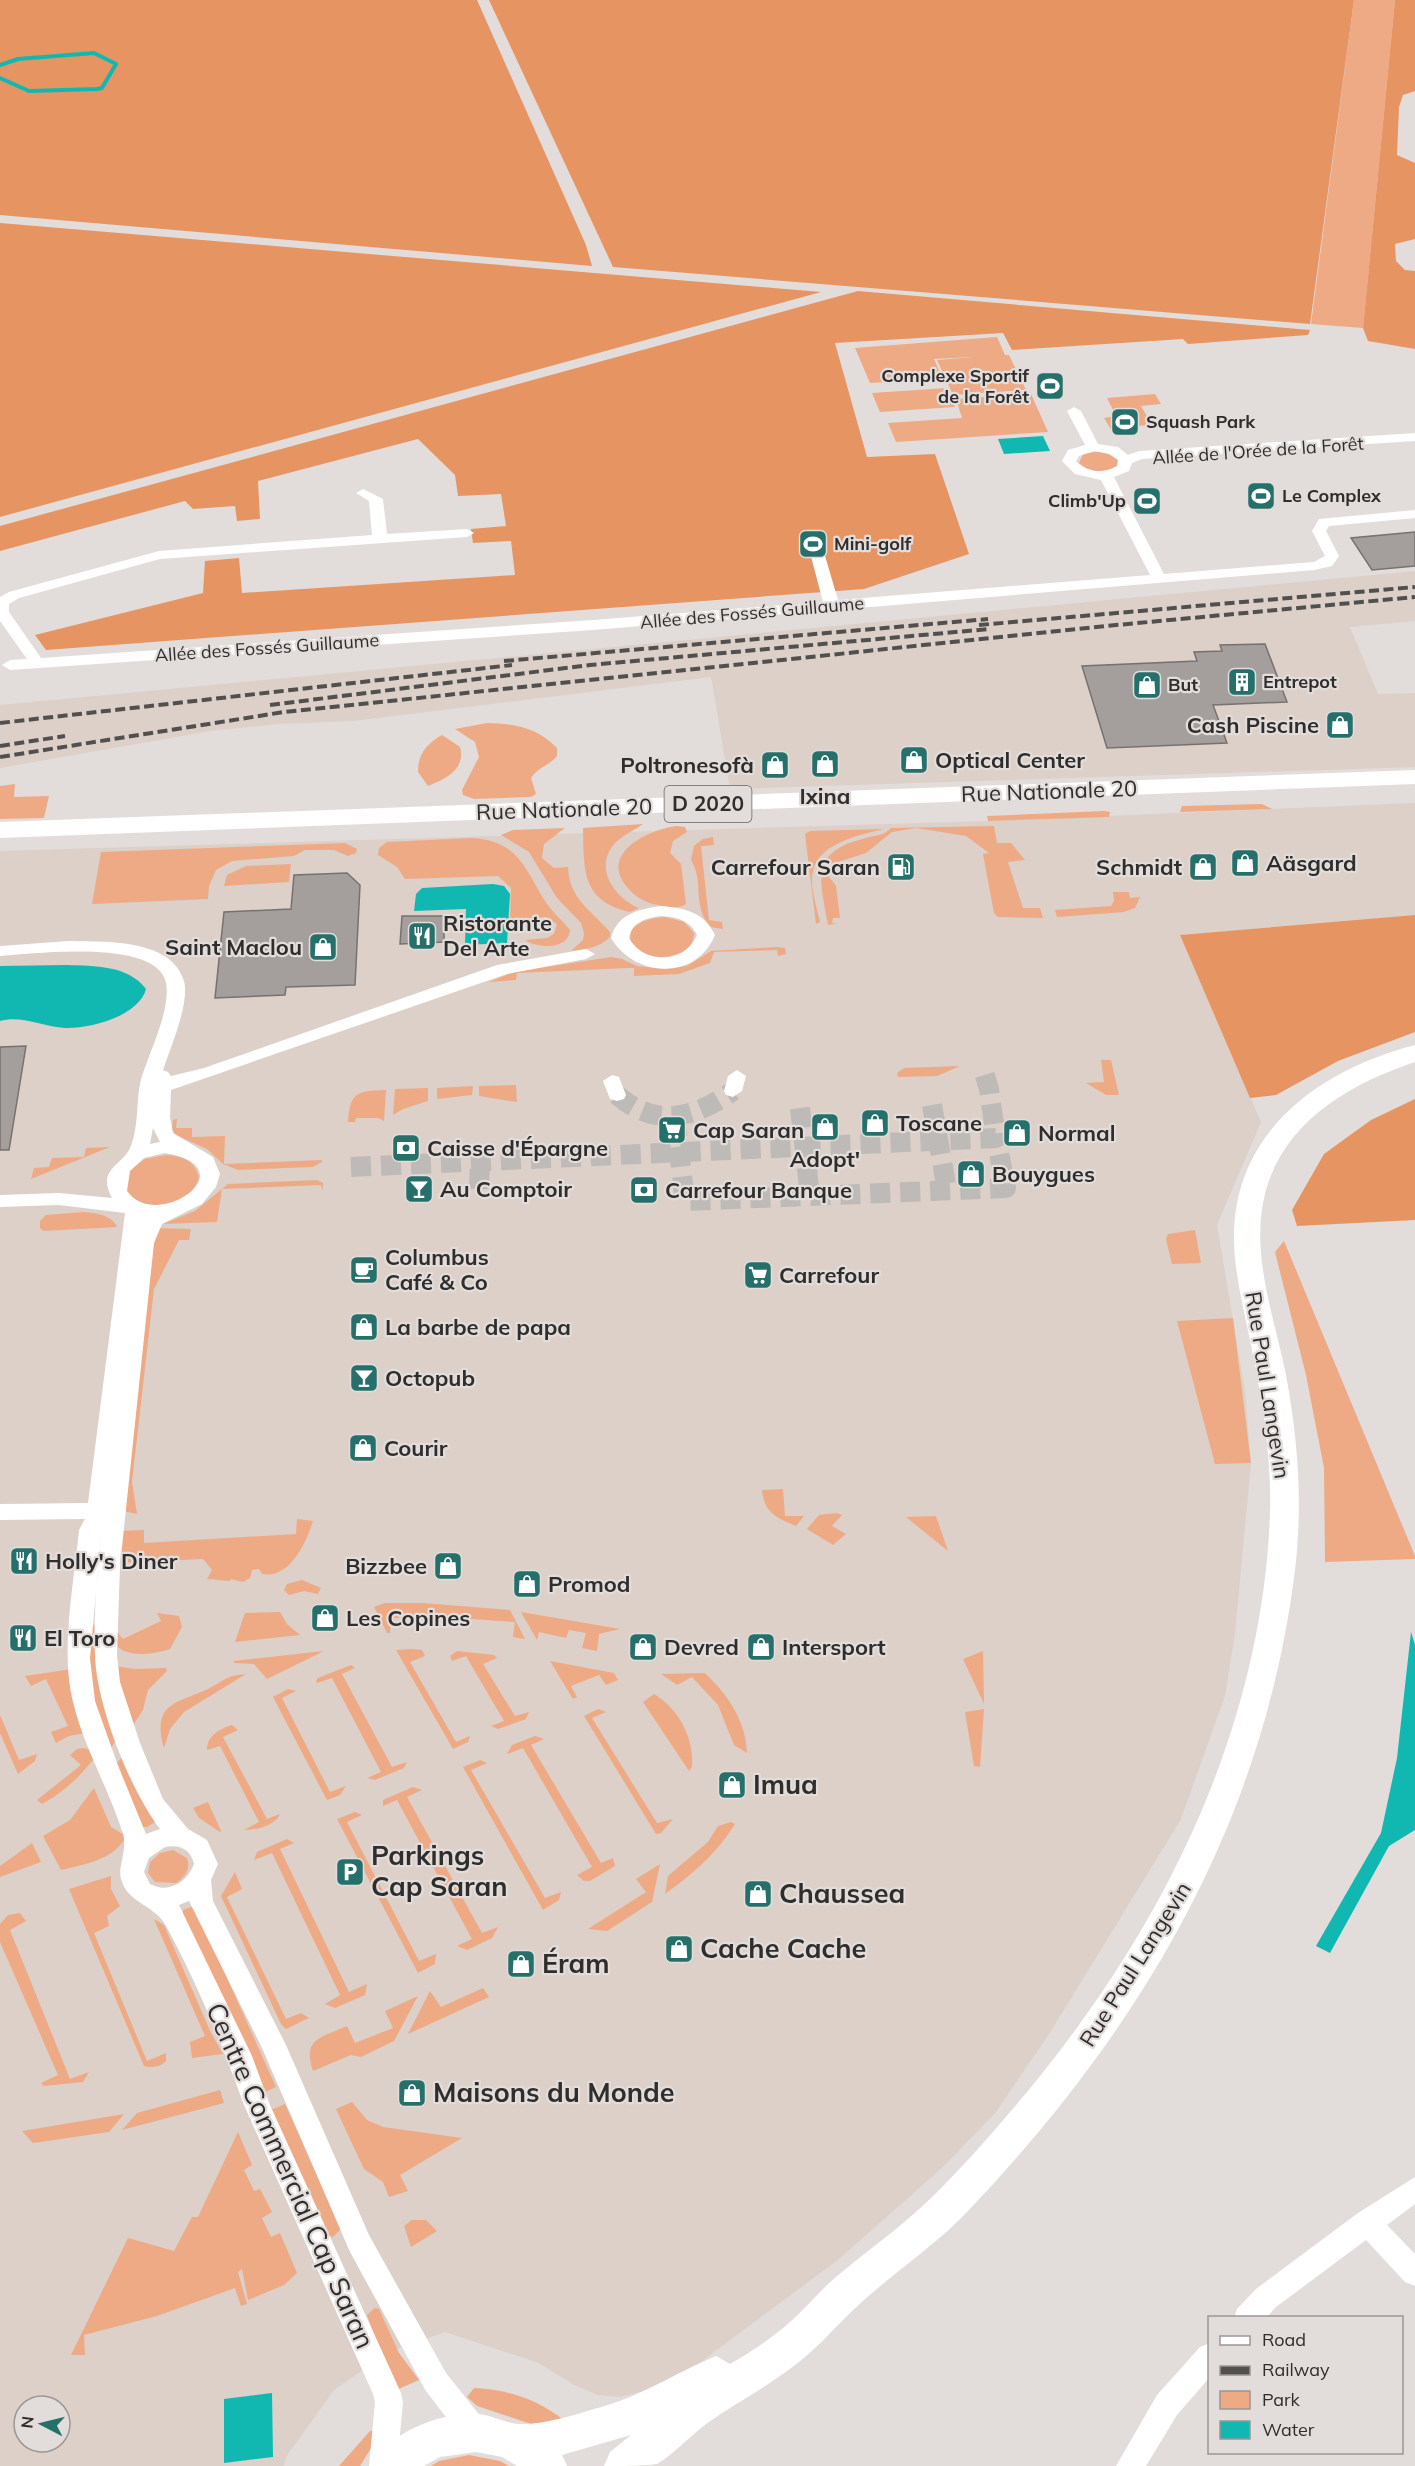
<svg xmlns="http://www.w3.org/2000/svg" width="1415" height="2466" font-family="Mulish,sans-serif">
	<rect width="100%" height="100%" fill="#e2ddda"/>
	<g fill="#dcd0c9" fill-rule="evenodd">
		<polygon points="1415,571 1415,621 1350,627 1378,694 1415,693 1415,767 730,789 711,677 353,721 278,724 210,731 0,768 0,705"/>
		<path d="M1415,803V915L1180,935L1261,1122L1217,1225L1245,1391L1251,1463L1235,1633L1225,1696L1181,1819L1051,2031L996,2112L944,2166L839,2259L671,2384L620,2397L598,2395L574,2385L539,2363L445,2332L388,2352L334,2390L286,2457L284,2466H0V851L988,821ZM24,2406H60V2442H24Z"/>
	</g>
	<g fill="#eeaa84">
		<polygon points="1354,0 1395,0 1363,328 1311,324"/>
		<polygon points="997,337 1005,355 1009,355 1026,390 953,395 937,360 974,357 934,359 943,379 870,383 855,348"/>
		<polygon points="947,388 955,407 880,412 872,393"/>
		<polygon points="1031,394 1048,432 896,442 888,423 962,418 956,399"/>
		<polygon points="1155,394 1161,404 1141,406 1152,425 1134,426 1130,431 1112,431 1104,418 1116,416 1107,398"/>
		<path d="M1102,451L1118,458V465C1107,474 1090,473 1079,463L1083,454Z"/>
		<path d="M487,723C515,724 537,727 557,748V756C549,766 538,767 531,778L536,794L531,797L474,799L463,795L462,790L479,757L475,742L455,729Z"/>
		<path d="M442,735L460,747C466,769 447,778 428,786L418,772C418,753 427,744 442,735Z"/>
		<polygon points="15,784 14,797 49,796 44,818 0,819 0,786"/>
		<polygon points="1262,804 1272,809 1180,812 1182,806"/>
		<polygon points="1104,811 1110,812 1109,817 988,821 987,816"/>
		<path d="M643,824C635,830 623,835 615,843C593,867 614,898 639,908L630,912C581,901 584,869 583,828Z"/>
		<path d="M676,826L685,827L687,832L673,841L670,853L681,864L686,904C679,909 671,907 663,906C648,904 637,899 627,887C599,853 648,830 676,826Z"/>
		<path d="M994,826L997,843H1011L1025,860L1008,862L1023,908H1040L1043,918L998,917L994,913L983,854L989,853L966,836L916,828L892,832L866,853L829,865L827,874L836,886L840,918H833L832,923H838L828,925C820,879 808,852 866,838C876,835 884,836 891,828Z"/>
		<path d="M565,828L544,844L542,858L554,868L568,867C569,899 591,910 610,932V937C599,948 586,949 571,951L583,940L584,933L581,923L557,898L529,852L501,835L513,830Z"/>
		<path d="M883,829C860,835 819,843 813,871C809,885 817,907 820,922L816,924L805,834L810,831Z"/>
		<path d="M713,837L714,845L701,846L709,920L722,922L723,929L711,927C691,906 705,882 691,860L694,846L703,839Z"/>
		<path d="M472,838C518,841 524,867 545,901C552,912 562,920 570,930C568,951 537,948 525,940L547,938L554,934L557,924L546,917L510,920L511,888L498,876L405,879L397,867L378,855L379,848L387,842Z"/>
		<polygon points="345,843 357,849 356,853 348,856 334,850 305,850 294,856 232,861 216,870 209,886 208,899 92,904 101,852"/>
		<polygon points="291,864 289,882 224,886 227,875 246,866"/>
		<polygon points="1113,892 1129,892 1130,898 1140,897 1135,908 1124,912 1057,917 1055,910 1111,906 1114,901"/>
		<path d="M665,917L684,922L694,933C694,956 664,960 647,955C640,952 635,947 630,943L631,930C641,920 651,918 665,917Z"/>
		<polygon points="777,947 785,948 786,954 778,956 777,950 714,952 710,963 679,974 634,976 634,968 628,968 517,973 516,980 489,982 514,972 611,957 622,959 637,966 664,969 687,966 711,951"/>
		<polygon points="1101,1060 1111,1060 1119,1095 1106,1095 1086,1083 1104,1082"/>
		<polygon points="960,1066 937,1076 898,1077 897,1073 904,1068"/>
		<polygon points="516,1085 517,1102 479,1096 479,1086"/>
		<polygon points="473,1086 472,1095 437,1099 437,1088"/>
		<polygon points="428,1088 428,1101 403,1109 393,1115 395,1089"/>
		<path d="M386,1090L384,1121L378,1118H356L355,1122H348C350,1091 358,1091 386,1090Z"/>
		<polygon points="177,1119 176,1128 192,1128 192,1137 225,1136 224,1164 322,1160 322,1162 313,1167 238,1170 223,1164 207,1149 176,1135 172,1129 173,1120"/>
		<polygon points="110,1147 31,1179 34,1168 49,1167 52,1158 84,1157 86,1148"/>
		<path d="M166,1155C181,1156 195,1160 199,1177C194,1200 162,1211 141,1202C135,1200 130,1194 126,1190L130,1170L145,1159Z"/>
		<polygon points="317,1180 323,1183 323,1191 321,1185 222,1189 217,1222 163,1224 195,1211 228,1184"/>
		<path d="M84,1212C96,1213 112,1215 117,1227L43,1231L40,1228V1221L46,1215Z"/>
		<polygon points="157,1228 191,1229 189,1240 179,1240 154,1289 132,1482 137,1514 123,1511 149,1259"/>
		<polygon points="1195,1230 1201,1263 1172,1264 1166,1239 1168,1234"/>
		<polygon points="1284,1241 1415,1556 1415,1559 1325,1562 1324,1468 1306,1375 1275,1252"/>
		<polygon points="1233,1318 1251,1463 1215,1464 1177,1321"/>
		<path d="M783,1489L785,1516H804L796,1526C777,1518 764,1513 762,1490Z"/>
		<polygon points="837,1513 842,1515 832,1526 846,1534 833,1545 807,1529 819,1515"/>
		<polygon points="936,1516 948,1551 906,1517"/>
		<path d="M297,1519L313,1521C306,1543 290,1579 262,1574L259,1569L252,1570L250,1578L243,1582L231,1579L230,1581L207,1579L212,1570L203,1559L115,1563L120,1531L144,1530V1543L296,1534Z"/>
		<polygon points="302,1580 321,1588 318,1594 304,1591 289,1595 284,1590 287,1584"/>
		<polygon points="385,1603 423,1603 510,1610 525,1639 513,1637 515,1622 445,1617 391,1618 390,1633 387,1633 374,1607"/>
		<polygon points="280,1612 287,1624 300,1635 235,1642 245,1613"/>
		<polygon points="521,1612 620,1629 599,1634 597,1651 582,1648 586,1633 569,1630 566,1638 539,1632 537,1640"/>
		<path d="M157,1613L179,1616L182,1627L170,1649C151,1655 120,1660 111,1637L118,1633L123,1639L161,1621Z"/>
		<polygon points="100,1625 117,1737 109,1753 94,1714 85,1626"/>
		<polygon points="412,1649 422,1650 425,1656 410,1662 456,1742 470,1736 468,1742 453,1749 396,1650"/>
		<polygon points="324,1651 267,1679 254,1664 234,1663 234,1661"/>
		<polygon points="457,1651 494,1655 497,1658 483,1664 515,1716 529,1712 526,1719 498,1729 491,1726 504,1721 466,1656 452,1661 450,1656"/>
		<polygon points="983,1651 984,1704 963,1659"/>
		<polygon points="550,1661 614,1673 618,1680 606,1685 599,1675 571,1686 577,1697 573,1699"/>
		<polygon points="351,1665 355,1668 342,1674 392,1767 407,1762 404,1768 375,1780 367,1778 381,1772 332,1678 317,1683 316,1681 318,1678"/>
		<polygon points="115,1666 135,1669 166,1668 167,1671 148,1690 143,1710 132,1727"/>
		<polygon points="72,1669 86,1733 69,1736 56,1743 51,1732 68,1726 46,1679 31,1686 25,1676"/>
		<path d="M705,1673C728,1695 746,1721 747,1753L734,1745L718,1705L692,1677L677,1685L661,1674Z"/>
		<path d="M246,1674L184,1712L170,1729L164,1748C152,1703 175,1704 208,1689C226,1680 224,1676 246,1674Z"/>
		<polygon points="288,1689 296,1691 282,1698 330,1792 346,1786 340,1795 327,1800 273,1697"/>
		<path d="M654,1694C679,1709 694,1738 692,1767L689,1771L643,1702Z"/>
		<polygon points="598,1709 606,1712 592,1718 657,1823 673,1819 661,1833 656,1834 584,1716"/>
		<polygon points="984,1709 980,1767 974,1766 965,1712"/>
		<polygon points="0,1715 19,1760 37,1754 35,1761 18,1774 0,1733"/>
		<path d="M232,1725L238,1730L223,1737L267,1819L280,1814C275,1826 256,1830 244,1830L259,1822L220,1746L207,1750C207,1736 219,1729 232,1725Z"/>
		<polygon points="535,1736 544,1739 531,1745 601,1863 613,1858 615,1866 590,1881 584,1881 577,1875 592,1867 523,1748 507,1754 512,1745"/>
		<path d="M84,1748L90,1750L94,1759C78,1778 64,1792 42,1804L37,1800L81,1765L70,1755L77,1749Z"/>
		<polygon points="125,1754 155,1822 147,1827 142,1827 114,1766"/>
		<polygon points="480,1760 487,1763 471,1770 545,1898 561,1892 559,1900 543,1910 463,1767"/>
		<polygon points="413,1787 422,1790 407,1797 482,1933 498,1927 492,1938 467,1950 457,1946 472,1939 397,1800 383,1806 383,1800"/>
		<path d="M94,1788L111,1827L126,1836C115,1860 85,1864 61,1870L43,1836L70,1820Z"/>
		<polygon points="208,1802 221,1831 220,1832 199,1818 193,1808"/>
		<polygon points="355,1812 362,1815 347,1822 419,1961 436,1954 435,1964 418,1973 337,1819"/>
		<path d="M731,1822L735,1824C716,1854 694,1873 665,1894L668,1876L708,1842L718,1826Z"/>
		<polygon points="287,1839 294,1843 280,1849 349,1992 367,1984 365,1995 335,2008 325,2004 340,1995 272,1853 254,1860 257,1852"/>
		<polygon points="32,1843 41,1862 0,1877 0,1866"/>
		<path d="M173,1850L187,1858C191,1869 185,1877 176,1883L155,1882L148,1873L150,1862L160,1853Z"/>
		<polygon points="660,1864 652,1902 607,1931 588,1929 646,1892 636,1879"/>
		<polygon points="235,1872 242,1889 227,1897 286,2019 301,2013 309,2018 286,2029 281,2024 221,1896"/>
		<path d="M111,1876V1889L120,1906L107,1916L109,1926L94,1933L147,2061L166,2053V2061C160,2067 152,2068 144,2066L69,1889Z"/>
		<polygon points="191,1907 196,1909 276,2087 263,2093 183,1916 183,1910"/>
		<polygon points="20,1913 26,1921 10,1930 70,2079 89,2072 83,2082 44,2086 41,2083 58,2075 0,1942 0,1924 8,1915"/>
		<polygon points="154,1919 164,1925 211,2033 223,2054 192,2058 190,2042 205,2036"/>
		<polygon points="483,1988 489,1997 408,2034 430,1991 441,2007"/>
		<path d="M418,1996L394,2041L361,2057L351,2055L313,2071C302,2038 321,2038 347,2026L355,2043L393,2028L385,2011Z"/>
		<polygon points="220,2090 224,2103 122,2130 137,2113"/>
		<polygon points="352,2102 367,2120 383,2127 462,2138 400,2175 408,2191 389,2197 383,2182 364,2169 336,2109"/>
		<polygon points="285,2104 341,2229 333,2237 327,2235 271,2110"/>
		<polygon points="124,2114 109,2132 33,2143 22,2131"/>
		<polygon points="238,2132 252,2165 244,2170 254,2191 260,2189 272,2212 262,2218 271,2237 280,2233 297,2273 284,2285 248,2300 242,2269 238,2272 247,2304 241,2306 235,2288 157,2316 84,2335 85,2355 71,2355 128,2238 174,2251 192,2217 198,2217"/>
		<polygon points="412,2220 426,2220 437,2231 411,2247 404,2226"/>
		<polygon points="375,2308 379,2309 399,2353 419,2380 394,2391 367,2315"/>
		<path d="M474,2388C510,2390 537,2399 565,2421L534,2425L477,2406L467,2397Z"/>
		<polygon points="375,2430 373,2445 360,2466 339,2466 370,2431"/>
		<polygon points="469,2455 500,2461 509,2466 431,2466 439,2461"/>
	</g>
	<g fill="#e79463">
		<polygon points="0,0 477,0 586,245 592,266 0,215"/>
		<polygon points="489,0 1354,0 1310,324 613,267"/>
		<polygon points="1395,0 1415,0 1415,91 1403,95 1399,107 1397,155 1415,163 1415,239 1395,244 1396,261 1405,270 1415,271 1415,349 1368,341 1363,328"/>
		<polygon points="0,223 821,292 0,517"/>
		<polygon points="858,291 1310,330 1308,335 1188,344 1183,339 1012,350 1003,333 835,343 867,457 935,454 969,554 864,589 46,650 35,635 203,593 205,561 239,558 242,593 515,575 511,541 473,543 471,529 506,526 501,494 458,496 455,475 418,439 258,481 260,519 237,521 235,506 193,509 185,501 0,551 0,526"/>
		<polygon points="1415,915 1415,1032 1338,1061 1276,1095 1250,1098 1180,935"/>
		<polygon points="1415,1099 1415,1220 1297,1226 1292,1210 1324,1154 1371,1120"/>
	</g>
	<g fill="#11b8b1">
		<polygon points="1043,436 1050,451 1004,454 998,439"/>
		<polygon points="493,884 504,886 510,894 507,943 465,945 466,909 414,911 416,894 422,888"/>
		<path d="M67,965C94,966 128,965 146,989C139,1016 90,1029 65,1028C43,1027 22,1015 0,1021V966Z"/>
		<polygon points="1411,1632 1415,1645 1415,1830 1389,1846 1330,1953 1316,1946 1381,1833 1397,1758"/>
		<polygon points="272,2393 273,2457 224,2463 224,2399"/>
	</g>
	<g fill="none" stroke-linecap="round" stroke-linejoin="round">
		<polyline stroke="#11b8b1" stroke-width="4" points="0,65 18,59 94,53 116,64 102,88 97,89 29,91 0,78"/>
	</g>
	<g fill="#a49f9c" stroke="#777270" stroke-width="1.5">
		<polygon points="1415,532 1415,566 1372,570 1351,538"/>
		<polygon points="1265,644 1287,702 1213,705 1227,743 1107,748 1082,666 1197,661 1194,652 1222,651 1220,645"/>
		<polygon points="347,873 360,885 355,985 286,987 285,995 215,998 224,912 291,909 294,875"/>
		<polygon points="402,916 444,916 444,942 400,944"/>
		<polygon points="26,1046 9,1150 0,1150 0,1047"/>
	</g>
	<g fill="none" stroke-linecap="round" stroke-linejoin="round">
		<g stroke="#bebab7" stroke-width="20" stroke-dasharray="20 10" stroke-linecap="butt">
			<path d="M617,1095C656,1129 694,1118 733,1091"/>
			<polyline points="932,1105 947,1190"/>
			<polyline points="800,1108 810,1196"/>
			<polyline points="675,1117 685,1201 1006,1188 996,1138"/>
			<polyline points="351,1167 996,1138 989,1089 983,1069"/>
			<polyline points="479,1189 480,1160"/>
		</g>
		<g fill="#fff" fill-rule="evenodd">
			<path d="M1074,407L1081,411L1098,444L1118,447L1128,455L1139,451L1415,433V441L1142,459L1132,463L1129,471L1114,477L1164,574L1314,562L1325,556L1312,531L1319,519L1415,510V518L1329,526L1326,531L1339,556L1332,566L1314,570L593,630L10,670L2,665L10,660L27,659L0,621V597L9,592L159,551L372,535L369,501L356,493L363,489L383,499L387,534L467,529L474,533L467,537L160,559L19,598L9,604V612L41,658L593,620L823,602L809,549L816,545L823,549L838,600L1150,575L1101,480L1075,474L1062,461L1068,450L1085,445L1067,411ZM1094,451L1109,454L1118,460L1117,466C1103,474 1087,473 1076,461L1079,456Z"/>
			<path d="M661,906C685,908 704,912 715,935C696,981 635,978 611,938C617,914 639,909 661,906ZM661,916C676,917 690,920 697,935C685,964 644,965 629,938C632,922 646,918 661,916Z"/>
			<path d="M69,941C105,942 171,938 184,981C190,1003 170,1049 163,1070L168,1072L171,1076L204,1068L497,965L586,949L595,954L586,959L507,974L171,1090L170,1117L173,1133L213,1157L220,1174L216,1187L202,1204L162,1224L154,1243L120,1566L117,1655L120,1682L140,1743L163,1799L188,1829L207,1840L218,1864L211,1880L213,1901L286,2045L369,2235L446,2373L485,2422L489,2432L485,2442L475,2446L465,2442L426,2391L350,2252L262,2048L189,1901L179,1905L252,2056L270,2105L401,2393L403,2402L397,2466H369L375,2402L373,2394L244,2105C222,2044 197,1983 166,1926C156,1906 129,1903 122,1882C116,1867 128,1852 123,1834C109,1789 84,1748 73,1702C60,1650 74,1583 79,1530L85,1519L0,1520V1504L88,1503L125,1213L59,1205L0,1207V1195L59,1193L112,1198C96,1169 122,1166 130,1148C140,1125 135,1099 142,1076C150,1051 171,1009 166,983C157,938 34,954 0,956V946ZM153,1128L160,1142L150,1144ZM165,1153C251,1168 155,1233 127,1191L130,1171L144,1158ZM102,1527C98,1569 93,1612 95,1655C96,1704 130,1790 160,1829L146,1834L117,1763L95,1701L90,1658ZM165,1847C179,1844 191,1849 194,1864C187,1882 169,1894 150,1884L144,1872L149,1858Z"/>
			<polygon points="737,1070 746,1076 742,1091 733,1097 726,1095 724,1091 728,1076"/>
			<polygon points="612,1075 619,1077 626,1095 624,1099 617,1101 610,1099 603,1081"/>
			<polygon points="1415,2177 1415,2204 1387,2225 1415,2254 1415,2286 1405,2282 1366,2240 1276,2307 1266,2318 1234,2318 1237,2309 1256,2289 1358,2213"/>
			<polygon points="1210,2343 1210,2377 1177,2415 1146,2466 1116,2466 1157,2395 1200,2347"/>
		</g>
		<path fill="#fff" fill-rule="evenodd" d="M1415,1045V1062C1350,1084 1286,1120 1266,1190C1249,1252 1274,1315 1286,1375C1298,1440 1303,1504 1295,1570C1264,1823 1141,2029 968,2211C931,2250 885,2278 847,2316C830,2333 814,2351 795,2365C767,2387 735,2403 706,2424C690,2436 674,2454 657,2464C645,2466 619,2466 604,2466L610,2452L631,2435L562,2455L567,2466H517L502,2457L476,2452L440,2457L424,2466H372C387,2432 442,2412 478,2414C492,2415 505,2423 518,2424C542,2425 571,2416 594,2409C641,2397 673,2374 716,2356L730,2364C751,2352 772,2338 790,2322C808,2306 823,2287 842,2272C871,2248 902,2226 929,2200C964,2166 996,2129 1027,2092C1163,1928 1262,1730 1270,1514C1272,1457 1262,1401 1251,1345C1241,1294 1226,1246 1239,1194C1260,1111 1338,1065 1415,1045Z"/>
		<polygon fill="#fff" fill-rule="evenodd" points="1415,770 1415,784 0,838 0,822"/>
		<g stroke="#52504e" stroke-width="4" stroke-dasharray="10 4.5" stroke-linecap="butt">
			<polyline points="979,625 1415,587"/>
			<polyline points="504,661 988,619"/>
			<polyline points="270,705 590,665 989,629"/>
			<polyline points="0,723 512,665"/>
			<polyline points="0,746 65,736"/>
			<polyline points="0,757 284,712 1106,626 1415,597"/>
		</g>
	</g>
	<defs>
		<g id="stadium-square" transform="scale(1.5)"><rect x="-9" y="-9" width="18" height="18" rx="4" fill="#26706c" stroke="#e2ddda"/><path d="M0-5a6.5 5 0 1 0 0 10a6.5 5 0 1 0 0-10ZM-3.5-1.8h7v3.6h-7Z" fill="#fff"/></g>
		<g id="building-square" transform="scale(1.5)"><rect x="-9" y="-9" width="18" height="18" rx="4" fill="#26706c" stroke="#e2ddda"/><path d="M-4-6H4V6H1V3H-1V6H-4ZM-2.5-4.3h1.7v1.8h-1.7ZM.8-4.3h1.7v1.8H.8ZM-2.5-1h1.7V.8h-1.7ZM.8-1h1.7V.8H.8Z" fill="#fff"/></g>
		<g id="shop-square" transform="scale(1.5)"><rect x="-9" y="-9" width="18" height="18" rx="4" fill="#26706c" stroke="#e2ddda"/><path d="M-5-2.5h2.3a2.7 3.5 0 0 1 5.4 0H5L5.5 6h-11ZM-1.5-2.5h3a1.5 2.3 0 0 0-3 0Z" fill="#fff"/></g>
		<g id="fuel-square" transform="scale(1.5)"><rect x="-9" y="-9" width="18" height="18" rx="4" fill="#26706c" stroke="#e2ddda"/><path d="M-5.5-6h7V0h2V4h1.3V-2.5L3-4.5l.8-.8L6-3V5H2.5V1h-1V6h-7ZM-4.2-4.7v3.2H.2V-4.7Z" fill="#fff"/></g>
		<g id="restaurant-square" transform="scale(1.5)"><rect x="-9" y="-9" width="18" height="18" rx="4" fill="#26706c" stroke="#e2ddda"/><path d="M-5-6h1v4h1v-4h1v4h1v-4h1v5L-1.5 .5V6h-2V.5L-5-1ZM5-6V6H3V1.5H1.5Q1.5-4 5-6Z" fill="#fff"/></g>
		<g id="supermarket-square" transform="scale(1.5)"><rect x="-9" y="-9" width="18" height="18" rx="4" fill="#26706c" stroke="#e2ddda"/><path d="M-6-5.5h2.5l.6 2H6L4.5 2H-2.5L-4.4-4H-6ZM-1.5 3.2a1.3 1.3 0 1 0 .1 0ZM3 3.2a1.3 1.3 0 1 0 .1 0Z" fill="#fff"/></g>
		<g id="bank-square" transform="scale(1.5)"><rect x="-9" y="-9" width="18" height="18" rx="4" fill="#26706c" stroke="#e2ddda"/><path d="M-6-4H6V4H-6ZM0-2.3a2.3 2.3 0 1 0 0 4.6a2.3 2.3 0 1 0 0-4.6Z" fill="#fff"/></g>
		<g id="bar-square" transform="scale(1.5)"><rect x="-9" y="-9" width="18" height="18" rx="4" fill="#26706c" stroke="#e2ddda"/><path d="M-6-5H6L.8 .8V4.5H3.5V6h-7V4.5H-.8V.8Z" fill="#fff"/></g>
		<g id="cafe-square" transform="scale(1.5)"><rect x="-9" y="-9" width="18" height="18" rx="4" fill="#26706c" stroke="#e2ddda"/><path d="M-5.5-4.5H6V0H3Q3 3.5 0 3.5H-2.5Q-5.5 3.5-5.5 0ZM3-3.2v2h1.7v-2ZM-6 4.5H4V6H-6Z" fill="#fff"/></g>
		<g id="parking-square" transform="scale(1.5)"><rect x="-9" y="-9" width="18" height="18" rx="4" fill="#26706c" stroke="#e2ddda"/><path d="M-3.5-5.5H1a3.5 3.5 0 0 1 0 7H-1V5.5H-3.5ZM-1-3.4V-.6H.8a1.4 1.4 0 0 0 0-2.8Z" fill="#fff"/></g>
	</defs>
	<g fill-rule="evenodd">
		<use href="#stadium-square" x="1050" y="386"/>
		<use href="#stadium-square" x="1125" y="422"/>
		<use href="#stadium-square" x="1261" y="496"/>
		<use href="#stadium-square" x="1147" y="501"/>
		<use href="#stadium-square" x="813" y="544"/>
		<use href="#building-square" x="1242" y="682"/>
		<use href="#shop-square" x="1147" y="685"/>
		<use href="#shop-square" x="1340" y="725"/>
		<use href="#shop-square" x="914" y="760"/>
		<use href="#shop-square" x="825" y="764"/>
		<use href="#shop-square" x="775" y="765"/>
		<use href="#shop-square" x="1245" y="863"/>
		<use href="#fuel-square" x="901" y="867"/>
		<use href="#shop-square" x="1203" y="867"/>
		<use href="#restaurant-square" x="422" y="936"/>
		<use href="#shop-square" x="323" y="947"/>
		<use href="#shop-square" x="875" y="1123"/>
		<use href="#shop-square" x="825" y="1127"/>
		<use href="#supermarket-square" x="672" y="1130"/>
		<use href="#shop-square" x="1017" y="1133"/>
		<use href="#bank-square" x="406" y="1148"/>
		<use href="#shop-square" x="971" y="1174"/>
		<use href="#bar-square" x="419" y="1189"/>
		<use href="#bank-square" x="644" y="1190"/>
		<use href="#cafe-square" x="364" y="1270"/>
		<use href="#supermarket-square" x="758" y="1275"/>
		<use href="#shop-square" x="364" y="1327"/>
		<use href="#bar-square" x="364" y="1378"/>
		<use href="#shop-square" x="363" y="1448"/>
		<use href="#restaurant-square" x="24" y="1561"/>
		<use href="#shop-square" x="448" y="1566"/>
		<use href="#shop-square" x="527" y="1584"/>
		<use href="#shop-square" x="325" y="1618"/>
		<use href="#restaurant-square" x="23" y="1638"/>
		<use href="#shop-square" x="643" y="1647"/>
		<use href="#shop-square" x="761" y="1647"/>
		<use href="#shop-square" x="732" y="1785"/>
		<use href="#parking-square" x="350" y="1872"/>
		<use href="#shop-square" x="758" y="1894"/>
		<use href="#shop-square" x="679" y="1949"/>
		<use href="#shop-square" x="521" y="1964"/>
		<use href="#shop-square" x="412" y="2093"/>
	</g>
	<g text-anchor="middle" stroke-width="4.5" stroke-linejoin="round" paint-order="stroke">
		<g font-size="18" font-weight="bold" fill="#302e2d" stroke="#e2ddda" text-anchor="start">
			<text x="1029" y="382" text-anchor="end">Complexe Sportif<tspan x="1029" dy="21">de la Forêt</tspan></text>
			<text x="1146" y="428">Squash Park</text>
			<text x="1282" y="502">Le Complex</text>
			<text x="1126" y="507" text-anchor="end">Climb'Up</text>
			<text x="834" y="550">Mini-golf</text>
			<text x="1263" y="688">Entrepot</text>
			<text x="1168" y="691">But</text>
		</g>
		<g font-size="18" fill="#302e2d" stroke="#e2ddda">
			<text transform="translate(1258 451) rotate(-4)" y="6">Allée de l'Orée de la Forêt</text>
			<text transform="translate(752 613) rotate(-5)" y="6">Allée des Fossés Guillaume</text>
			<text transform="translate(267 648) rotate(-4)" y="6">Allée des Fossés Guillaume</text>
		</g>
		<rect fill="#e2ddda" stroke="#656261" stroke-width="1.5" x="664.5" y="786" width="87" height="36" rx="4.5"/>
		<g font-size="21" font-weight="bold" fill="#302e2d">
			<text x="708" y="811">D 2020</text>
		</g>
		<g font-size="22" font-weight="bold" fill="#302e2d" stroke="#e2ddda" text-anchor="start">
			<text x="1319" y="733" text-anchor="end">Cash Piscine</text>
			<text x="935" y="768">Optical Center</text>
			<text x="754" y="773" text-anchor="end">Poltronesofà</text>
			<text x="825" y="804" text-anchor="middle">Ixina</text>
			<text x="1266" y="871">Aäsgard</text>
			<text x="880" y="875" text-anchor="end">Carrefour Saran</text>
			<text x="1182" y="875" text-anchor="end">Schmidt</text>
			<text x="443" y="931">Ristorante<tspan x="443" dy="25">Del Arte</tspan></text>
			<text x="302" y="955" text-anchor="end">Saint Maclou</text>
			<text x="896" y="1131">Toscane</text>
			<text x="693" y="1138">Cap Saran</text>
			<text x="1038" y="1141">Normal</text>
			<text x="427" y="1156">Caisse d'Épargne</text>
			<text x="825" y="1167" text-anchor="middle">Adopt'</text>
			<text x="992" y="1182">Bouygues</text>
			<text x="440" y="1197">Au Comptoir</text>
			<text x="665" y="1198">Carrefour Banque</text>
			<text x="385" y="1265">Columbus<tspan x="385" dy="25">Café &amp; Co</tspan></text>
			<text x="779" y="1283">Carrefour</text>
			<text x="385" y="1335">La barbe de papa</text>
			<text x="385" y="1386">Octopub</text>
			<text x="384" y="1456">Courir</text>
			<text x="45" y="1569">Holly's Diner</text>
			<text x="427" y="1574" text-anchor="end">Bizzbee</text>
			<text x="548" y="1592">Promod</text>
			<text x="346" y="1626">Les Copines</text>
			<text x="44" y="1646">El Toro</text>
			<text x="664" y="1655">Devred</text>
			<text x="782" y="1655">Intersport</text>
		</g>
		<g font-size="22" fill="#302e2d" stroke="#e2ddda">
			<text transform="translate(1049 791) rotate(-2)" y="8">Rue Nationale 20</text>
			<text transform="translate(564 809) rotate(-2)" y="8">Rue Nationale 20</text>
			<text transform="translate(1268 1385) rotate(81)" y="8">Rue Paul Langevin</text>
			<text transform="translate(1135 1964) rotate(-58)" y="8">Rue Paul Langevin</text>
		</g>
		<g font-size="27" font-weight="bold" fill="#302e2d" stroke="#e2ddda" text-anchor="start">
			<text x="753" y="1794">Imua</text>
			<text x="371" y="1865">Parkings<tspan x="371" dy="31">Cap Saran</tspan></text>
			<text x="779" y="1903">Chaussea</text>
			<text x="700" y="1958">Cache Cache</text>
			<text x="542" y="1973">Éram</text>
			<text x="433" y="2102">Maisons du Monde</text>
		</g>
		<g font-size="27" fill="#302e2d" stroke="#e2ddda">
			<text transform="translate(290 2176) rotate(66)" y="9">Centre Commercial Cap Saran</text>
		</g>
	</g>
	<rect x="1208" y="2316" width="195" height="138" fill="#e2ddda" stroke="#9b9795" stroke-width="1.5"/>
	<rect x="1220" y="2336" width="30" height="9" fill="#ffffff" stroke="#9b9795" stroke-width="1.5"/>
	<text x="1262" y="2346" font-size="18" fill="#302e2d">Road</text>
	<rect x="1220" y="2366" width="30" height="9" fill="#52504e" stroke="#9b9795" stroke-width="1.5"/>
	<text x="1262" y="2376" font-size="18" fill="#302e2d">Railway</text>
	<rect x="1220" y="2391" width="30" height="18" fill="#eeaa84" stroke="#9b9795" stroke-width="1.5"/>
	<text x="1262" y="2406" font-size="18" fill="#302e2d">Park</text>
	<rect x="1220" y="2421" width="30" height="18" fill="#11b8b1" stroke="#9b9795" stroke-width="1.5"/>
	<text x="1262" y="2436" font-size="18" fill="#302e2d">Water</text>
	<g transform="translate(42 2424) rotate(277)"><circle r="28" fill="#e2ddda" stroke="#9b9795" stroke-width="1.5"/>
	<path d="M0-4.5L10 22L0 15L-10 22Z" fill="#26706c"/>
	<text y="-9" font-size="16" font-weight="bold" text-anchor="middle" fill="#302e2d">N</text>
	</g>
</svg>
